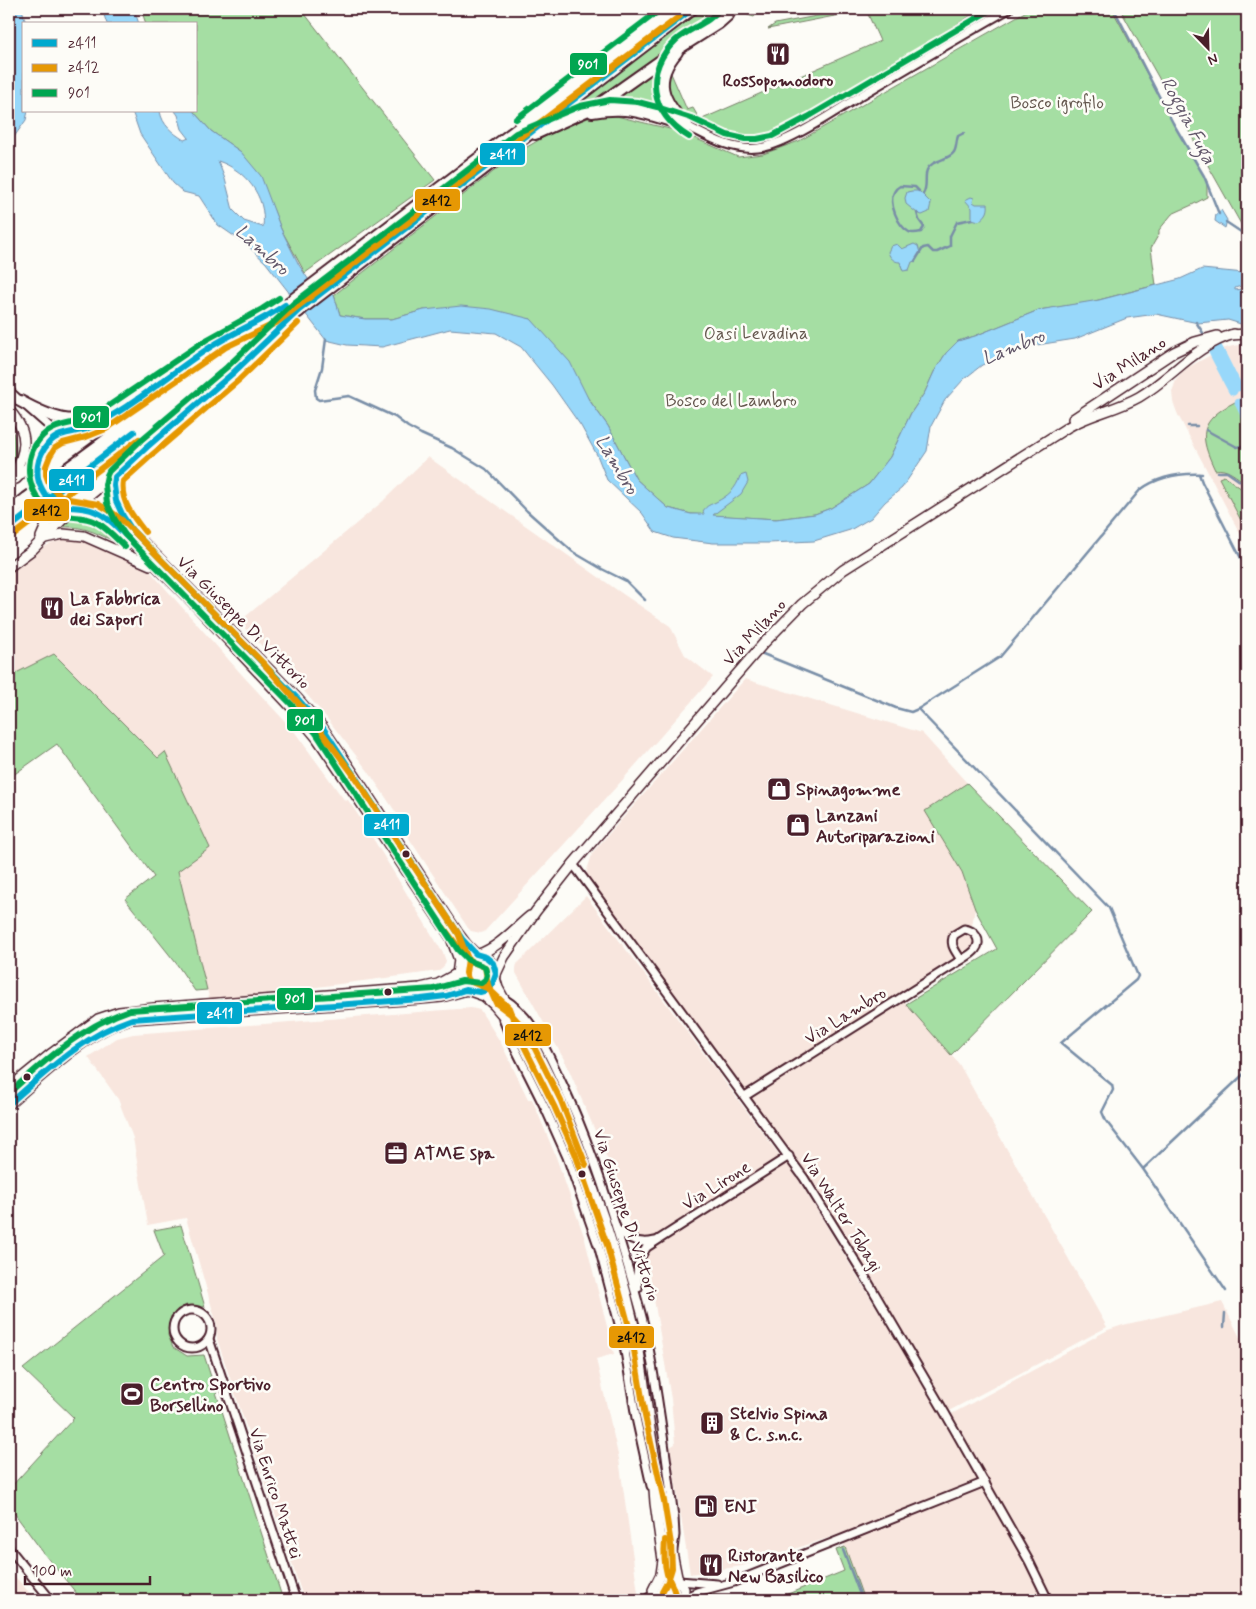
<svg xmlns="http://www.w3.org/2000/svg" width="1256" height="1609" font-family="Mynerve,sans-serif">
	<rect width="100%" height="100%" fill="#fdfcf7"/>
	<filter id="ink" filterUnits="userSpaceOnUse"><feTurbulence type="fractalNoise" baseFrequency=".02" numOctaves="2"/><feDisplacementMap in="SourceGraphic" scale="10" xChannelSelector="R" yChannelSelector="G"/><feConvolveMatrix kernelMatrix="1 2 1 2 8 2 1 2 1" color-interpolation-filters="sRGB"/></filter>
	<g filter="url(#ink)">
		<g fill="#f8e6de">
			<polygon points="1247,344 1247,547 1178,415 1173,402 1172,392 1176,380 1187,368 1222,349 1233,346"/>
			<polygon points="428,457 617,590 670,626 685,655 713,677 618,785 484,932 481,933 471,931 468,928 401,826 403,823 368,771 326,717 297,683 239,622 382,502"/>
			<polygon points="70,538 77,538 141,561 244,677 294,731 345,801 348,800 366,827 443,953 446,961 443,968 439,971 210,1001 177,871 164,753 158,758 54,654 10,676 9,675 9,573 36,551 52,543"/>
			<polygon points="745,679 922,733 967,783 926,811 962,872 975,909 971,931 977,946 901,998 959,1064 1107,1327 945,1413 804,1178 586,882 587,870 593,852"/>
			<polygon points="586,896 783,1160 788,1163 944,1418 1108,1330 1123,1325 1222,1302 1247,1351 1247,1600 864,1600 840,1534 742,1566 690,1574 670,1447 675,1444 671,1399 648,1264 631,1228 608,1161 566,1063 516,973 516,968 517,964"/>
			<polygon points="471,1008 480,1010 501,1043 528,1099 532,1099 556,1157 584,1236 614,1354 596,1359 619,1459 638,1593 632,1600 304,1600 217,1339 217,1325 186,1218 148,1225 133,1138 118,1099 88,1057 117,1038 133,1034"/>
			<polygon points="1247,1264 1247,1329 1241,1316 1242,1282"/>
			<polygon points="9,1570 36,1600 9,1600"/>
		</g>
		<g fill="#a5dea3" stroke="#787e67">
			<polygon points="141,9 301,9 435,180 305,273 281,229 274,211 241,152 211,131 193,111 196,111 196,24 146,24"/>
			<polygon points="703,9 722,9 717,17 655,58 600,98 572,113 570,112 572,108"/>
			<polygon points="742,9 760,9 754,17 745,14"/>
			<polygon points="853,9 855,12 768,29 775,24"/>
			<path d="M884,9H981L806,120C793,128 779,139 765,142C741,147 718,134 699,123C691,119 682,115 676,108C668,97 666,85 670,71L687,110L693,108L700,120L880,41L867,12Z"/>
			<polygon points="1030,9 1112,9 1178,132 1207,181 1207,197 1192,205 1172,214 1159,230 1159,234 1151,248 1156,285 1091,302 1039,310 975,336 958,341 946,353 934,372 925,392 911,413 890,457 869,484 831,508 815,514 776,519 691,514 668,508 636,479 608,426 531,319 424,310 392,319 365,319 340,315 334,295 520,151 563,126 604,113 678,131 738,157 763,154 799,141"/>
			<polygon points="1120,9 1247,9 1247,234 1246,233"/>
			<path d="M657,66C652,85 655,93 665,110L643,103L609,101Z"/>
			<path d="M1235,402L1247,426V483C1236,478 1228,467 1215,470C1199,436 1198,421 1235,402Z"/>
			<path d="M9,423C18,439 18,461 9,477Z"/>
			<polygon points="1224,476 1242,489 1247,491 1247,532 1219,478"/>
			<path d="M80,514C101,518 115,532 130,546C104,540 91,525 61,527L73,517Z"/>
			<polygon points="54,654 158,758 165,752 210,848 178,871 207,990 195,991 176,963 125,899 154,877 57,744 9,778 9,675 10,676"/>
			<polygon points="967,783 1092,912 951,1055 906,1004 997,949 975,909 962,872 925,811"/>
			<polygon points="181,1225 205,1307 186,1305 171,1316 168,1335 173,1347 187,1356 204,1355 283,1600 82,1600 45,1555 9,1506 9,1489 74,1418 23,1369 164,1256 154,1230"/>
			<polygon points="845,1547 864,1600 779,1600 783,1596 844,1571 836,1550"/>
			<polygon points="713,1595 737,1600 692,1600"/>
		</g>
		<g fill="#98d8fa" stroke="#798ea7" fill-rule="evenodd">
			<polygon points="9,9 22,9 26,24 24,24 24,111 28,111 26,120 9,144"/>
			<polygon points="102,9 134,9 139,24 107,24"/>
			<path d="M132,111H160C162,125 173,133 184,140L189,138L182,129L178,115L175,111H193L211,131L241,152L261,176L281,229L299,265L314,288L334,295L340,315L365,319H392L424,310L461,306L491,309L531,319L570,362L589,400L608,426L636,479L668,508L691,514H704L703,511C707,505 710,505 716,502C728,496 736,489 740,476L746,474L748,482L741,494L713,515L776,519L815,514L831,508L869,484L890,457L911,413L925,392L934,372L946,353L958,341L975,336L1039,310L1099,300L1180,279L1202,269L1245,273L1247,284L1235,288V290L1247,288V326L1228,320L1198,323L1156,314L1127,318L1075,339L1037,345L1007,354L982,365L964,379L945,400L931,426L927,451L902,488L885,502L871,518L850,530L814,541L769,543H713L673,538L655,532L642,513L607,480L597,455L581,426L552,385L521,347L496,333L450,329L382,347L347,345L326,340L266,263L247,245L218,225L199,196L183,192L173,183L140,134ZM218,161C245,170 267,196 263,227L244,221L233,210L225,179Z"/>
			<polygon points="912,191 919,191 931,203 929,212 922,215 917,213 906,204 905,198 907,192"/>
			<path d="M971,197L974,198L973,202L976,204H988C989,213 985,216 979,221L972,219V208L965,200Z"/>
			<polygon points="1221,210 1227,220 1225,228 1215,221 1216,214"/>
			<path d="M897,244L902,249L914,244L918,246L920,253L915,261L912,262L909,270L903,271L900,262C894,262 890,258 888,252L891,246Z"/>
		</g>
		<g fill="none" stroke-linecap="round" stroke-linejoin="round">
			<g stroke="#798ea7" stroke-width="2.5">
				<polyline points="1114,9 1173,123 1204,176 1219,214"/>
				<path d="M923,194C928,186 924,178 927,170C932,159 948,161 954,152C957,147 956,141 958,136L964,133"/>
				<path d="M917,213L919,220L924,227L921,232C917,233 912,234 909,232C898,226 888,203 894,192C895,190 898,187 900,186L915,187L919,191"/>
				<polyline points="1226,222 1247,236"/>
				<polyline points="915,261 923,248 928,247 933,252 937,252 950,246 950,236 957,222 972,219"/>
				<polyline points="1196,322 1205,336"/>
				<polyline points="326,339 322,368 315,390 316,398 319,400 349,396 395,417 408,427 421,434 452,448 486,469 527,511 573,552 602,569 626,581 645,600"/>
				<polyline points="1188,426 1197,426"/>
				<polyline points="1206,430 1237,447 1247,445"/>
				<polyline points="1218,472 1227,472 1247,486"/>
				<polyline points="1199,474 1202,482 1247,570"/>
				<path d="M763,654L896,708L911,712L918,709L1000,657L1140,490C1159,476 1180,473 1202,474"/>
				<polyline points="918,709 1109,908 1138,976 1136,980 1061,1043 1112,1085 1113,1090 1102,1112 1106,1121 1143,1169 1226,1291"/>
				<polyline points="1143,1169 1247,1071"/>
				<polyline points="1224,1327 1225,1313"/>
				<polyline points="843,1550 862,1600"/>
			</g>
			<g stroke="#98d8fa" stroke-width="9">
				<polyline points="1218,348 1231,374"/>
				<polyline points="1212,350 1226,377"/>
				<polyline points="1233,377 1238,387"/>
				<polyline points="1227,380 1233,391"/>
				<polyline points="1245,400 1247,405"/>
				<polyline points="1239,403 1247,419"/>
			</g>
			<g stroke="#4a1f2b" stroke-width="11">
				<g id="street">
					<path d="M687,126C709,137 732,151 758,148C785,146 837,110 862,95C911,66 960,37 1009,9"/>
					<polyline points="9,391 50,427 66,432"/>
					<polyline points="573,864 804,1178 864,1275 945,1413 1029,1561 1048,1600"/>
					<path d="M964,929C974,930 983,940 975,950C972,954 966,957 961,960C956,951 949,945 954,935Z"/>
					<path d="M503,998C534,1017 547,1052 562,1083C588,1138 607,1196 624,1254C632,1282 641,1309 647,1338C659,1397 666,1457 674,1517L675,1535L673,1550"/>
					<polyline points="503,1019 513,1044 546,1110 567,1157 599,1248 623,1339 636,1418 651,1486"/>
					<polyline points="745,1096 961,960"/>
					<path d="M618,1230C628,1239 640,1245 654,1241"/>
					<path d="M638,1288C636,1272 637,1260 647,1247L789,1156"/>
					<circle cx="192" cy="1329" r="19"/>
					<polyline points="209,1339 296,1600"/>
					<polyline points="9,1548 51,1600"/>
					<polyline points="679,1581 717,1584"/>
					<polyline points="684,1598 697,1592 734,1582 985,1482"/>
					<polyline points="645,1600 653,1595"/>
				</g>
			</g>
			<g stroke="#4a1f2b" stroke-width="12">
				<g id="secondary">
					<polyline points="1230,335 1247,334"/>
					<path d="M9,410C34,438 23,454 10,485"/>
					<polyline points="1073,419 1174,352 1195,342 1217,336"/>
					<circle cx="76" cy="470" r="39"/>
					<polyline points="16,479 40,454"/>
					<path d="M113,483C116,508 122,517 137,536L255,655L297,698L323,728L354,774L458,933L467,945L476,954"/>
					<polyline points="82,509 97,513 123,533 195,605 292,708 317,738 347,782 451,938 459,960 457,974 460,984 467,990 484,996 494,1005 532,1050"/>
					<polyline points="41,537 51,514 49,498"/>
					<polyline points="45,538 63,534 84,536 150,565"/>
					<polyline points="9,567 32,550 63,519 76,509"/>
					<path d="M479,954C499,947 514,929 530,916"/>
					<path d="M459,965C481,931 518,985 478,993"/>
					<path d="M496,974L504,957L536,911L573,864L763,644L802,604L843,570L1068,427C1090,414 1116,410 1139,397C1173,377 1194,346 1234,334"/>
					<polyline points="495,978 498,988 522,1032"/>
					<path d="M529,1045C576,1134 613,1232 635,1330C643,1367 646,1405 652,1442C659,1487 668,1532 677,1577L684,1589L683,1600"/>
					<polyline points="9,1088 52,1053 98,1019 119,1012 154,1008 420,988 438,984 458,973"/>
					<path d="M9,1104C42,1076 90,1029 132,1019L421,999L442,997L467,990"/>
					<polyline points="653,1475 655,1503 663,1560 661,1574 653,1590 655,1600"/>
				</g>
			</g>
			<g stroke="#4a1f2b" stroke-width="14">
				<g id="primary">
					<path d="M677,52C653,80 662,100 685,124"/>
					<path d="M592,112C633,105 649,115 687,126"/>
					<polyline points="535,134 595,107 670,54 719,23 728,15 731,9"/>
					<polyline points="294,315 692,9"/>
					<path d="M20,401C53,419 71,426 107,413"/>
					<polyline points="74,431 87,428 111,416 222,339 271,316 675,9"/>
					<path d="M115,477C166,428 221,384 272,335"/>
				</g>
			</g>
			<g stroke="#4a1f2b" stroke-width="16">
				<g id="highway">
					<polyline points="113,436 271,316"/>
					<polyline points="119,444 299,310"/>
					<polyline points="9,513 27,499"/>
					<polyline points="9,528 34,508"/>
				</g>
			</g>
			<use href="#street" stroke="#fdfcf7" stroke-width="7"/>
			<use href="#secondary" stroke="#fdfcf7" stroke-width="9"/>
			<use href="#primary" stroke="#fdfcf7" stroke-width="10"/>
			<use href="#highway" stroke="#fdfcf7" stroke-width="12"/>
			<g stroke="#4a1f2b" stroke-width="16" stroke-linecap="butt">
				<g id="highway-bridge">
					<polyline points="27,499 113,436"/>
					<polyline points="34,508 119,444"/>
				</g>
			</g>
			<use href="#highway-bridge" stroke="#fdfcf7" stroke-width="12"/>
			<g stroke="#fdfcf7" stroke-width="10">
				<g id="bus-1">
					<polyline points="9,528 134,432"/>
					<path d="M130,540C119,529 107,515 91,510C71,504 54,513 42,489C34,475 37,456 48,444C58,432 72,433 86,429C93,426 100,422 106,419C144,398 176,369 212,346C236,331 262,321 285,305"/>
					<path d="M9,1104C47,1071 84,1035 132,1019L421,999L446,996L465,990L480,992L487,990L492,984L496,973L493,963L486,957L476,954L462,939L323,728L297,698L132,530L123,516L116,501L114,485L115,477L147,447L233,373L299,310L692,9"/>
				</g>
			</g>
			<g stroke="#fdfcf7" stroke-width="10">
				<g id="bus-2">
					<path d="M145,532C133,517 120,501 123,481L153,454L239,380L298,323"/>
					<polyline points="14,535 139,439"/>
					<polyline points="444,928 465,956 472,962 485,967 488,985 496,1003 512,1015 525,1029 561,1101 586,1165"/>
					<path d="M665,1540C664,1551 664,1563 667,1574C669,1581 676,1590 675,1597"/>
					<polyline points="664,1598 662,1592 668,1581 672,1568 671,1544 664,1501 645,1416 632,1338 607,1245 575,1153 554,1106 521,1040 509,1008 489,989 471,982 468,979 466,973 468,959 458,933 352,773 308,714 263,663 123,521 110,511 98,504 69,499 60,495 50,486 46,475 46,466 50,456 55,448 63,443 86,437 106,429 226,347 276,323 680,16"/>
				</g>
			</g>
			<g stroke="#fdfcf7" stroke-width="10">
				<g id="bus-3">
					<polyline points="516,119 661,9"/>
					<path d="M689,137C650,114 643,71 676,40C690,28 709,23 720,9"/>
					<path d="M125,547C116,538 107,528 96,522C83,515 68,519 55,513C24,498 20,452 47,432C58,424 71,424 84,420C91,418 98,413 104,409L206,340L262,309L279,298"/>
					<path d="M9,1093C46,1060 82,1026 130,1010L434,989L462,981L481,983L485,980L487,975L485,967L468,960L458,950L316,733L291,704L125,535L115,520L107,503L105,485L107,475L109,471L141,440L227,367L294,303L516,133L580,106L610,100L638,102L657,107L691,118L727,135L745,139H757L772,136L808,117L992,9"/>
				</g>
			</g>
			<use href="#bus-1" stroke="#00a9ce" stroke-width="6"/>
			<use href="#bus-2" stroke="#e69804" stroke-width="6"/>
			<use href="#bus-3" stroke="#00a651" stroke-width="6"/>
		</g>
	</g>
	<defs>
		<g id="restaurant-square" transform="scale(1.25)"><rect x="-9" y="-9" width="18" height="18" rx="4" fill="#4a1f2b" stroke="#fdfcf7"/><path d="M-5-6h1v4h1v-4h1v4h1v-4h1v5L-1.5 .5V6h-2V.5L-5-1ZM5-6V6H3V1.5H1.5Q1.5-4 5-6Z" fill="#fff"/></g>
		<g id="shop-square" transform="scale(1.25)"><rect x="-9" y="-9" width="18" height="18" rx="4" fill="#4a1f2b" stroke="#fdfcf7"/><path d="M-5-2.5h2.3a2.7 3.5 0 0 1 5.4 0H5L5.5 6h-11ZM-1.5-2.5h3a1.5 2.3 0 0 0-3 0Z" fill="#fff"/></g>
		<g id="office-square" transform="scale(1.25)"><rect x="-9" y="-9" width="18" height="18" rx="4" fill="#4a1f2b" stroke="#fdfcf7"/><path d="M-6-3h4V-5.5h4V-3h4V5H-6ZM-1-4.5V-3h2v-1.5ZM-6 0V1H6V0Z" fill="#fff"/></g>
		<g id="stadium-square" transform="scale(1.25)"><rect x="-9" y="-9" width="18" height="18" rx="4" fill="#4a1f2b" stroke="#fdfcf7"/><path d="M0-5a6.5 5 0 1 0 0 10a6.5 5 0 1 0 0-10ZM-3.5-1.8h7v3.6h-7Z" fill="#fff"/></g>
		<g id="building-square" transform="scale(1.25)"><rect x="-9" y="-9" width="18" height="18" rx="4" fill="#4a1f2b" stroke="#fdfcf7"/><path d="M-4-6H4V6H1V3H-1V6H-4ZM-2.5-4.3h1.7v1.8h-1.7ZM.8-4.3h1.7v1.8H.8ZM-2.5-1h1.7V.8h-1.7ZM.8-1h1.7V.8H.8Z" fill="#fff"/></g>
		<g id="fuel-square" transform="scale(1.25)"><rect x="-9" y="-9" width="18" height="18" rx="4" fill="#4a1f2b" stroke="#fdfcf7"/><path d="M-5.5-6h7V0h2V4h1.3V-2.5L3-4.5l.8-.8L6-3V5H2.5V1h-1V6h-7ZM-4.2-4.7v3.2H.2V-4.7Z" fill="#fff"/></g>
	</defs>
	<g fill-rule="evenodd">
		<use href="#restaurant-square" x="778" y="54"/>
		<use href="#restaurant-square" x="52" y="608"/>
		<use href="#shop-square" x="779" y="789"/>
		<use href="#shop-square" x="798" y="825"/>
		<use href="#office-square" x="396" y="1153"/>
		<use href="#stadium-square" x="132" y="1394"/>
		<use href="#building-square" x="712" y="1423"/>
		<use href="#fuel-square" x="706" y="1506"/>
		<use href="#restaurant-square" x="711" y="1565"/>
	</g>
	<g fill="#4a1f2b" stroke="#fdfcf7" stroke-width="2">
		<circle cx="406" cy="854" r="4.5"/>
		<circle cx="388" cy="992" r="4.5"/>
		<circle cx="27" cy="1077" r="4.5"/>
		<circle cx="582" cy="1174" r="4.5"/>
	</g>
	<g text-anchor="middle" stroke-width="5" stroke-linejoin="round" paint-order="stroke">
		<g font-size="18" font-weight="bold" fill="#4a1f2b" stroke="#fdfcf7" text-anchor="start">
			<text x="778" y="86" text-anchor="middle">Rossopomodoro</text>
			<text x="70" y="604">La Fabbrica<tspan x="70" dy="21">dei Sapori</tspan></text>
			<text x="796" y="795">Spinagomme</text>
			<text x="816" y="821">Lanzani<tspan x="816" dy="21">Autoriparazioni</tspan></text>
			<text x="414" y="1159">ATME spa</text>
			<text x="150" y="1390">Centro Sportivo<tspan x="150" dy="21">Borsellino</tspan></text>
			<text x="730" y="1419">Stelvio Spina<tspan x="730" dy="21">&amp; C. s.n.c.</tspan></text>
			<text x="724" y="1512">ENI</text>
			<text x="728" y="1561">Ristorante<tspan x="728" dy="21">New Basilico</tspan></text>
		</g>
		<g font-size="18" fill="#65584f" stroke="#fdfcf7">
			<text x="1057" y="108">Bosco igrofilo</text>
			<text x="756" y="339">Oasi Levadina</text>
			<text x="731" y="406">Bosco del Lambro</text>
		</g>
		<g font-size="18" fill="#4a1f2b" stroke="#fdfcf7">
			<text transform="translate(1129 363) rotate(-33)" y="6">Via Milano</text>
			<text transform="translate(244 622) rotate(45)" y="6">Via Giuseppe Di Vittorio</text>
			<text transform="translate(754 632) rotate(-47)" y="6">Via Milano</text>
			<text transform="translate(845 1015) rotate(-32)" y="6">Via Lambro</text>
			<text transform="translate(716 1185) rotate(-32)" y="6">Via Lirone</text>
			<text transform="translate(842 1212) rotate(58)" y="6">Via Walter Tobagi</text>
			<text transform="translate(627 1215) rotate(72)" y="6">Via Giuseppe Di Vittorio</text>
			<text transform="translate(276 1493) rotate(72)" y="6">Via Enrico Mattei</text>
		</g>
		<g font-size="19" font-style="italic" fill="#615669" stroke="#fdfcf7">
			<text transform="translate(1189 120) rotate(62)" y="7">Roggia Fuga</text>
			<text transform="translate(263 249) rotate(42)" y="7">Lambro</text>
			<text transform="translate(1013 346) rotate(-22)" y="7">Lambro</text>
			<text transform="translate(618 464) rotate(59)" y="7">Lambro</text>
		</g>
	</g>
	<g stroke="#fdfcf7" stroke-width="2">
		<rect x="569" y="52" width="39" height="24" rx="5" fill="#00a651"/>
		<rect x="479" y="142" width="47" height="24" rx="5" fill="#00a9ce"/>
		<rect x="414" y="188" width="47" height="24" rx="5" fill="#e69804"/>
		<rect x="72" y="405" width="38" height="24" rx="5" fill="#00a651"/>
		<rect x="48" y="468" width="47" height="24" rx="5" fill="#00a9ce"/>
		<rect x="23" y="498" width="47" height="24" rx="5" fill="#e69804"/>
		<rect x="286" y="708" width="38" height="24" rx="5" fill="#00a651"/>
		<rect x="363" y="813" width="47" height="24" rx="5" fill="#00a9ce"/>
		<rect x="276" y="987" width="38" height="24" rx="5" fill="#00a651"/>
		<rect x="196" y="1001" width="47" height="24" rx="5" fill="#00a9ce"/>
		<rect x="504" y="1023" width="48" height="24" rx="5" fill="#e69804"/>
		<rect x="608" y="1325" width="47" height="24" rx="5" fill="#e69804"/>
	</g>
	<g font-size="14" text-anchor="middle" font-weight="bold" fill="#fff">
		<text x="588" y="69">901</text>
		<text x="503" y="159">z411</text>
		<text x="91" y="422">901</text>
		<text x="72" y="485">z411</text>
		<text x="305" y="725">901</text>
		<text x="387" y="829">z411</text>
		<text x="295" y="1003">901</text>
		<text x="220" y="1018">z411</text>
	</g>
	<g font-size="14" text-anchor="middle" font-weight="bold" fill="#111">
		<text x="437" y="205">z412</text>
		<text x="47" y="515">z412</text>
		<text x="528" y="1040">z412</text>
		<text x="632" y="1342">z412</text>
	</g>
	<rect width="1256" height="1609" fill="none" stroke="#fdfcf7" stroke-width="30"/>
	<rect x="15" y="15" width="1226" height="1579" fill="none" stroke="#4a1f2b" stroke-width="2" filter="url(#ink)"/>
	<rect x="22" y="22" width="175" height="90" fill="#fdfcf7" stroke="#b5a4a5"/>
	<rect x="32" y="39" width="25" height="8" fill="#00a9ce" stroke="#b5a4a5"/>
	<text x="68" y="48" font-size="15" fill="#4a1f2b">z411</text>
	<rect x="32" y="64" width="25" height="8" fill="#e69804" stroke="#b5a4a5"/>
	<text x="68" y="72" font-size="15" fill="#4a1f2b">z412</text>
	<rect x="32" y="89" width="25" height="8" fill="#00a651" stroke="#b5a4a5"/>
	<text x="68" y="98" font-size="15" fill="#4a1f2b">901</text>
	<g transform="translate(1208 48) rotate(157)" stroke="#fdfcf7" stroke-width="4" paint-order="stroke">
	<path d="M0-4L9 19L0 12L-9 19Z" fill="#4a1f2b"/>
	<text y="-8" font-size="14" font-weight="bold" text-anchor="middle" fill="#4a1f2b">N</text>
	</g>
	<path d="M25 1576v8h125v-8" fill="none" stroke="#4a1f2b" stroke-width="2.5"/>
	<text x="32" y="1576" font-size="15" fill="#4a1f2b" stroke="#fdfcf7" stroke-width="4" paint-order="stroke">100 m</text>
</svg>
